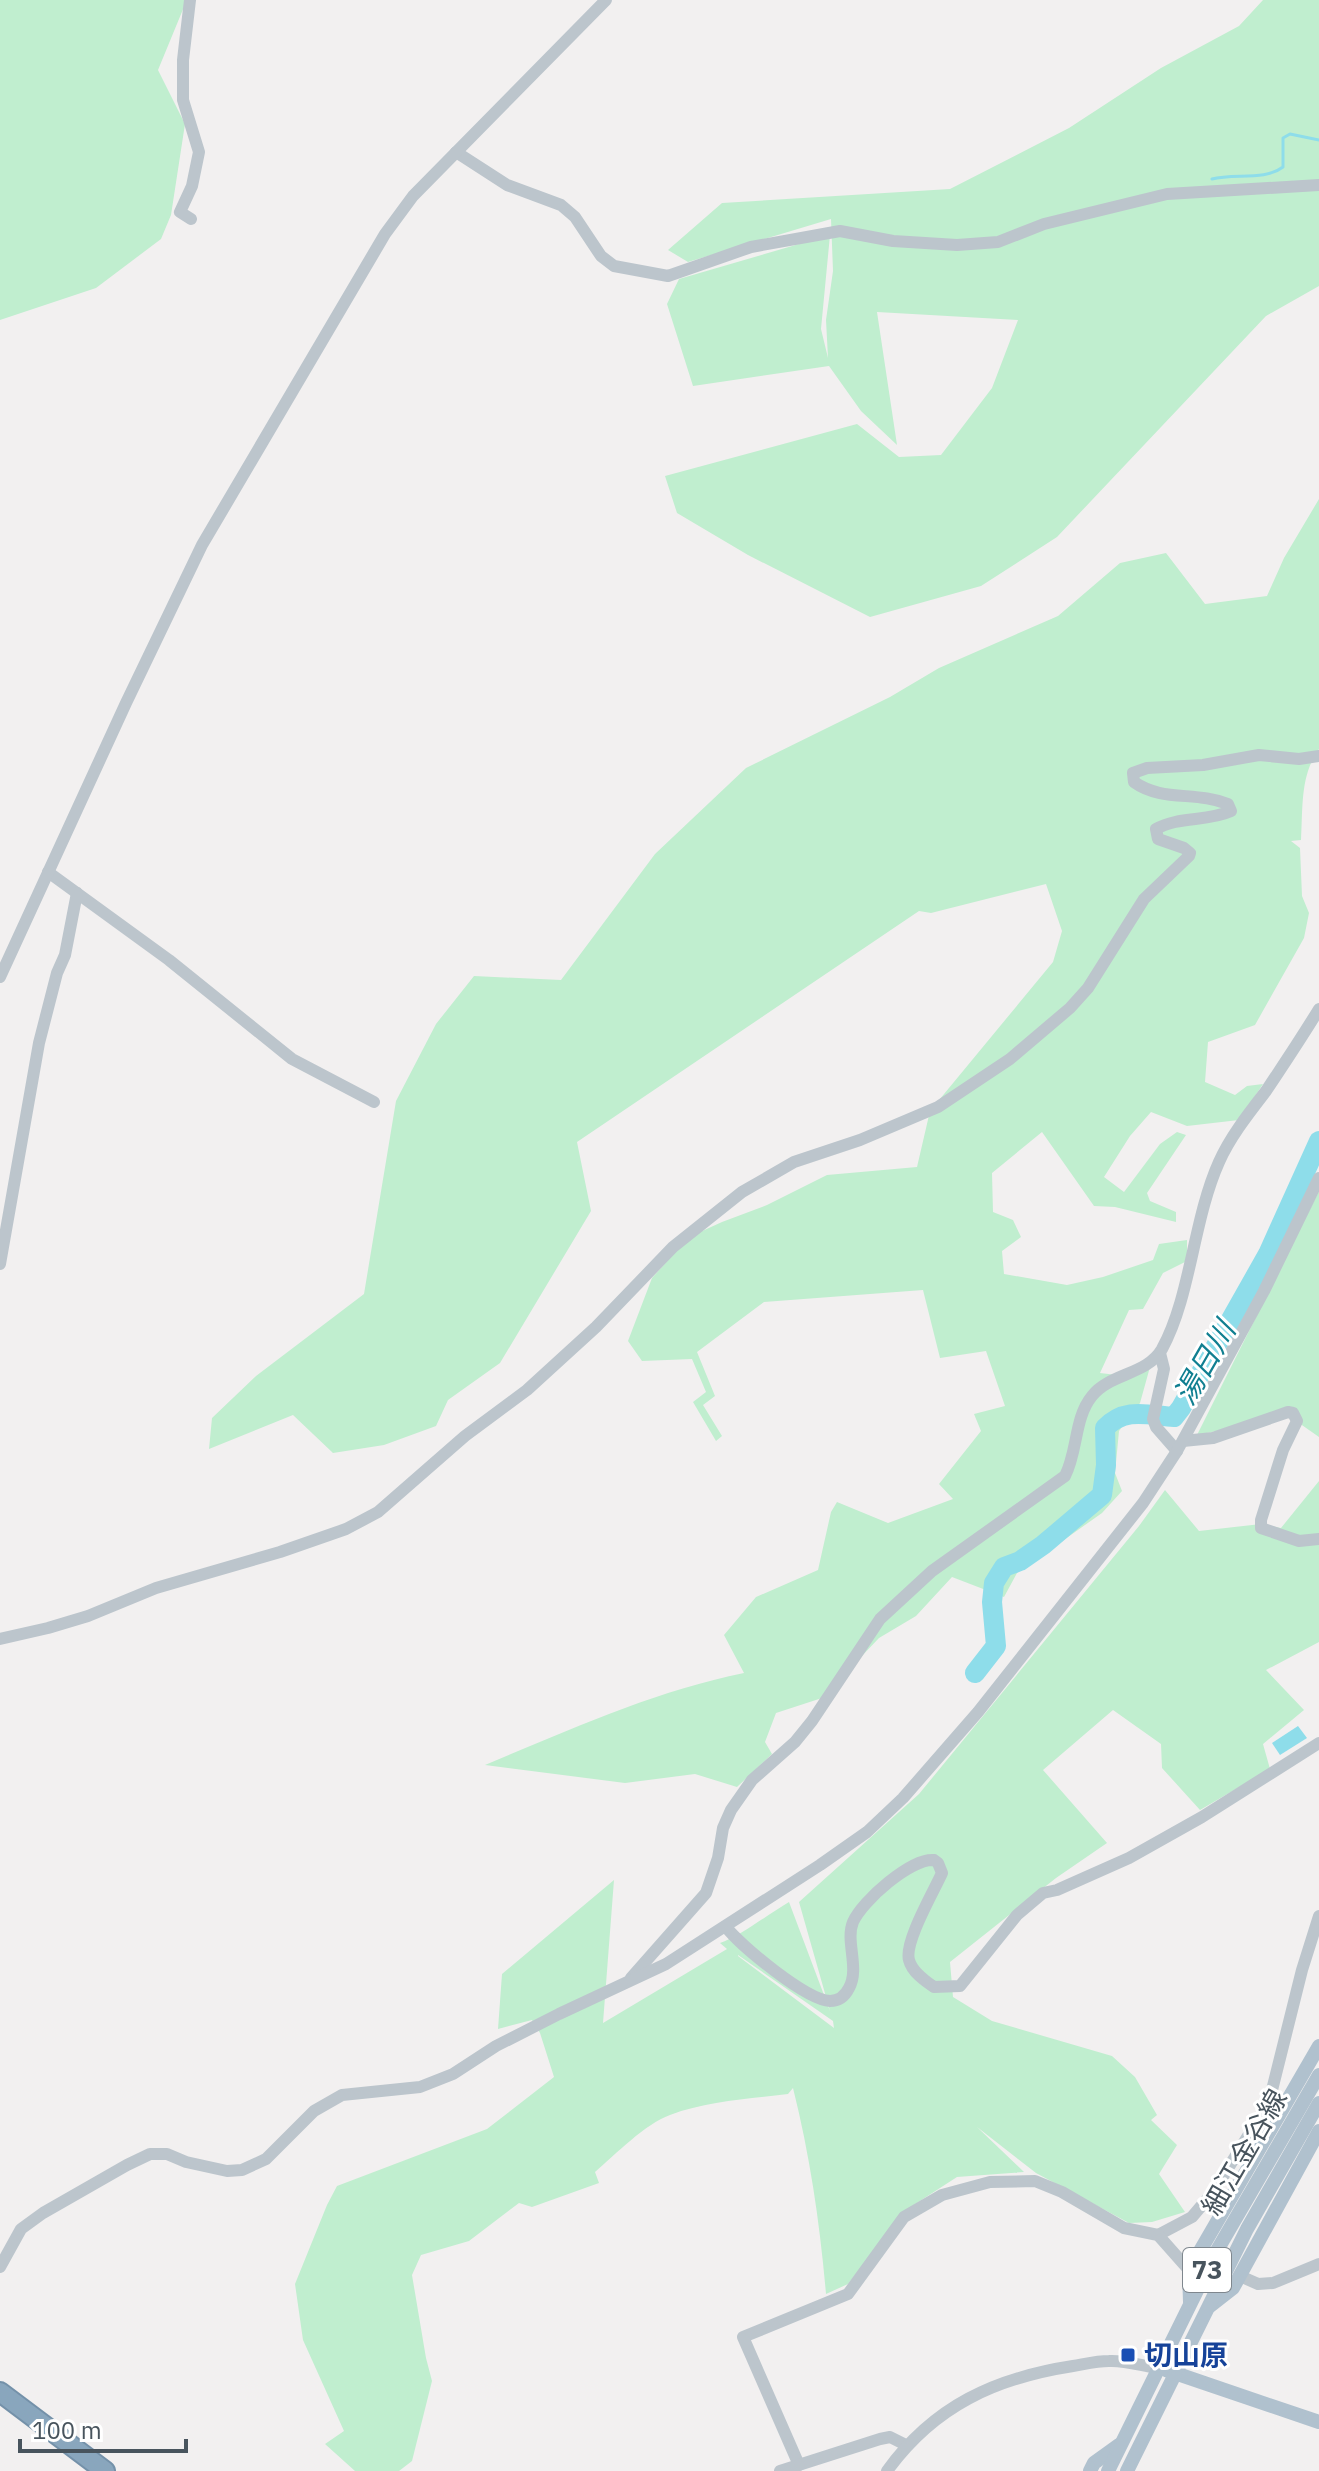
<svg xmlns="http://www.w3.org/2000/svg" width="1319" height="2471" font-family="'IBM Plex Sans','Noto Sans JP',sans-serif">
	<rect width="100%" height="100%" fill="#f2f0f0"/>
	<g fill="#c0eecf" fill-rule="evenodd">
		<polygon points="0,0 186,0 186,2 158,70 185,124 171,215 161,239 96,288 0,320"/>
		<polygon points="1263,0 1319,0 1319,286 1266,316 1057,537 981,586 870,617 748,555 677,513 665,476 857,424 899,457 941,455 992,388 1018,320 877,312 897,445 861,411 829,366 693,386 667,304 679,279 830,235 821,329 828,358 826,320 833,271 831,219 688,262 668,250 722,203 950,189 1069,128 1161,68 1239,26"/>
		<path d="M1319,499V749C1300,775 1303,808 1301,840L1291,841L1300,848L1302,896L1309,913L1304,938L1255,1025L1208,1042L1205,1082L1235,1095L1247,1086L1263,1084L1239,1120L1187,1126L1151,1112L1130,1136L1104,1177L1124,1192L1160,1144L1177,1132L1186,1135L1147,1193L1150,1201L1176,1212V1222L1115,1207L1094,1206L1042,1132L992,1173L993,1212L1013,1220L1021,1237L1002,1251L1004,1274L1067,1285L1103,1277L1153,1260L1159,1244L1187,1240V1261L1163,1273L1143,1309L1129,1310L1100,1373L1134,1377L1150,1367L1140,1403L1119,1431L1115,1473L1122,1491L1102,1513L1017,1573L1004,1597L952,1577L916,1616L879,1638L822,1698L776,1713L765,1742L772,1754L737,1787L695,1774L625,1783L485,1765C569,1730 655,1691 744,1673L724,1635L756,1597L818,1570L831,1512L837,1502L888,1523L953,1499L939,1484L981,1431L974,1414L1005,1406L986,1351L940,1358L923,1290L764,1302L697,1352L715,1396L703,1405L722,1436L716,1441L693,1402L706,1392L692,1359L642,1361L628,1341L652,1278L689,1237L722,1222L767,1205L827,1175L917,1167L930,1111L1053,962L1062,931L1046,884L931,913L919,911L577,1142L591,1211L500,1363L448,1400L436,1426L384,1445L333,1453L293,1415L209,1449L212,1418L256,1376L364,1294L396,1101L436,1024L474,976L561,980L655,854L746,768L890,697L939,668L1058,616L1120,563L1166,553L1205,604L1267,596L1284,558Z"/>
		<polygon points="1319,1191 1319,1437 1289,1416 1197,1435"/>
		<path d="M1319,1481V1642L1266,1670L1304,1710L1263,1744L1270,1769L1200,1810L1162,1768L1161,1744L1113,1710L1043,1770L1107,1843L1056,1878L950,1962L953,1997L992,2021L1112,2056L1135,2077L1157,2115L1151,2120L1177,2145L1159,2174L1185,2212L1152,2222L1129,2223L1036,2173L977,2127L1024,2172L957,2177L906,2210L848,2284L826,2294C820,2224 810,2156 793,2088L788,2094C750,2099 707,2101 670,2115C645,2124 616,2154 595,2172L599,2183L532,2207L519,2203L469,2241L421,2255L412,2275L426,2358L432,2381L412,2461L399,2471H355L325,2444L344,2431L303,2340L295,2284L327,2205L337,2186L487,2129L554,2077L540,2033L532,2020L498,2029L502,1974L614,1880L603,2023L727,1949L720,1943C739,1937 770,1913 789,1902L830,2011L799,1902L919,1794L1139,1526L1165,1490L1199,1531L1261,1524L1281,1528ZM738,1955L833,2021L834,2028L738,1956Z"/>
	</g>
	<polygon fill="#8eddea" points="1298,1726 1307,1738 1280,1755 1272,1743"/>
	<g fill="none" stroke-linecap="round" stroke-linejoin="round">
		<path stroke="#8eddea" stroke-width="3" d="M1212,179C1234,173 1265,181 1283,167V138L1290,134L1319,140"/>
		<path stroke="#8eddea" stroke-width="20" d="M975,1673L996,1646L992,1602L994,1583L1004,1567L1020,1561L1043,1545L1102,1495L1106,1465L1105,1428C1125,1407 1147,1415 1174,1417L1181,1408L1268,1254L1319,1141"/>
		<g stroke="#7491a9" stroke-width="22">
			<polyline id="highway" points="0,2392 105,2471"/>
		</g>
		<g stroke="#bcc5cc" stroke-width="12">
			<polyline points="190,0 183,60 183,100 199,152 192,186 180,212 191,219"/>
			<polyline points="456,152 507,185 561,205 575,217 601,256 614,266 668,276 751,247 840,231 893,241 957,245 998,242 1044,224 1167,194 1319,185"/>
			<polyline points="48,872 169,960 292,1059 374,1102"/>
			<polyline points="0,977 126,703 202,545 385,234 413,196 606,0"/>
			<polyline points="0,1264 39,1043 57,973 65,955 77,893"/>
			<polyline points="1160,1353 1164,1369 1153,1419 1156,1427 1177,1451"/>
			<polyline points="1183,1441 1213,1438 1288,1412 1293,1413 1297,1421 1283,1450 1261,1520 1261,1528 1299,1541 1319,1539"/>
			<path d="M0,1639L48,1628L88,1616L156,1588L280,1552L346,1529L378,1512L465,1436L527,1390L596,1327L673,1247L742,1192L794,1162L860,1140L938,1107L1010,1059L1070,1008L1088,988L1144,899L1189,856L1190,853L1184,848L1158,839L1156,829C1179,816 1207,822 1231,811L1228,804C1196,791 1162,802 1134,782L1133,773L1147,768L1203,765L1259,755L1299,759L1319,756"/>
			<path d="M726,1927C741,1946 806,2000 830,2001C839,2001 845,1996 849,1988C860,1968 845,1941 853,1922C862,1901 911,1858 934,1860L938,1863L942,1873C934,1891 904,1942 909,1960C912,1972 925,1981 934,1987L960,1986L1017,1915L1043,1893L1057,1890L1129,1858L1202,1817L1319,1743"/>
			<path d="M631,1978L706,1893L718,1858L723,1828L731,1810L752,1780L795,1742L812,1721L880,1619L932,1571L1065,1476C1078,1451 1074,1418 1092,1396C1110,1373 1147,1375 1162,1349C1191,1296 1193,1220 1219,1162C1230,1137 1249,1113 1266,1091C1284,1064 1302,1037 1319,1009"/>
			<polyline points="1158,2235 1192,2217 1214,2191 1269,2102 1302,1970 1319,1916"/>
			<polyline points="0,2267 21,2229 43,2213 127,2165 150,2154 167,2154 186,2162 227,2171 242,2170 266,2159 314,2111 342,2095 420,2087 453,2074 496,2046 559,2014 666,1964 820,1865 867,1832 903,1798 978,1712 1143,1503 1177,1451 1264,1291 1319,1178"/>
			<polyline points="1240,2276 1258,2284 1273,2283 1319,2264"/>
			<polyline points="799,2465 743,2337 848,2294 904,2217 942,2195 990,2182 1035,2181 1062,2192 1124,2228 1158,2235 1189,2270"/>
			<polyline points="780,2471 880,2439 890,2437 906,2445"/>
			<path d="M887,2471C934,2406 995,2378 1073,2366C1085,2364 1097,2361 1109,2361C1125,2360 1142,2366 1157,2368"/>
		</g>
		<g stroke="#b0c1ce" stroke-width="14">
			<polyline points="1190,2302 1189,2270 1319,2046"/>
			<polyline points="1210,2306 1233,2288 1319,2131"/>
			<polyline points="1166,2370 1319,2422"/>
			<polyline points="1090,2471 1094,2463 1119,2445"/>
			<polyline points="1108,2471 1215,2254 1319,2075"/>
			<polyline points="1127,2471 1247,2229 1319,2103"/>
		</g>
		<use href="#highway" stroke="#89a6bd" stroke-width="18"/>
	</g>
	<rect fill="#1a4fb4" stroke="#fff" stroke-width="3" x="1120" y="2347" width="16" height="16" rx="4"/>
	<g text-anchor="middle" stroke-width="6" stroke-linejoin="round" paint-order="stroke">
		<rect fill="#fff" stroke="#7f878e" stroke-width="2" x="1183" y="2248" width="48" height="44" rx="6"/>
		<g font-size="26" font-weight="bold" fill="#48545d">
			<text x="1207" y="2279">73</text>
		</g>
		<g font-size="28" fill="#48545d" stroke="#fff">
			<text transform="translate(1244 2152) rotate(-60)" y="10">細江金谷線</text>
		</g>
		<g font-size="28" font-weight="bold" fill="#164399" stroke="#fff" text-anchor="start">
			<text x="1144" y="2365">切山原</text>
		</g>
		<g font-size="30" font-style="italic" fill="#107f91" stroke="#fff">
			<text transform="translate(1205 1363) rotate(-60)" y="10">湯日川</text>
		</g>
	</g>
	<path d="M20 2439v12h166v-12" fill="none" stroke="#48545d" stroke-width="4"/>
	<text x="32" y="2439" font-size="24" fill="#48545d" stroke="#ffffff" stroke-width="6" paint-order="stroke">100 m</text>
</svg>
